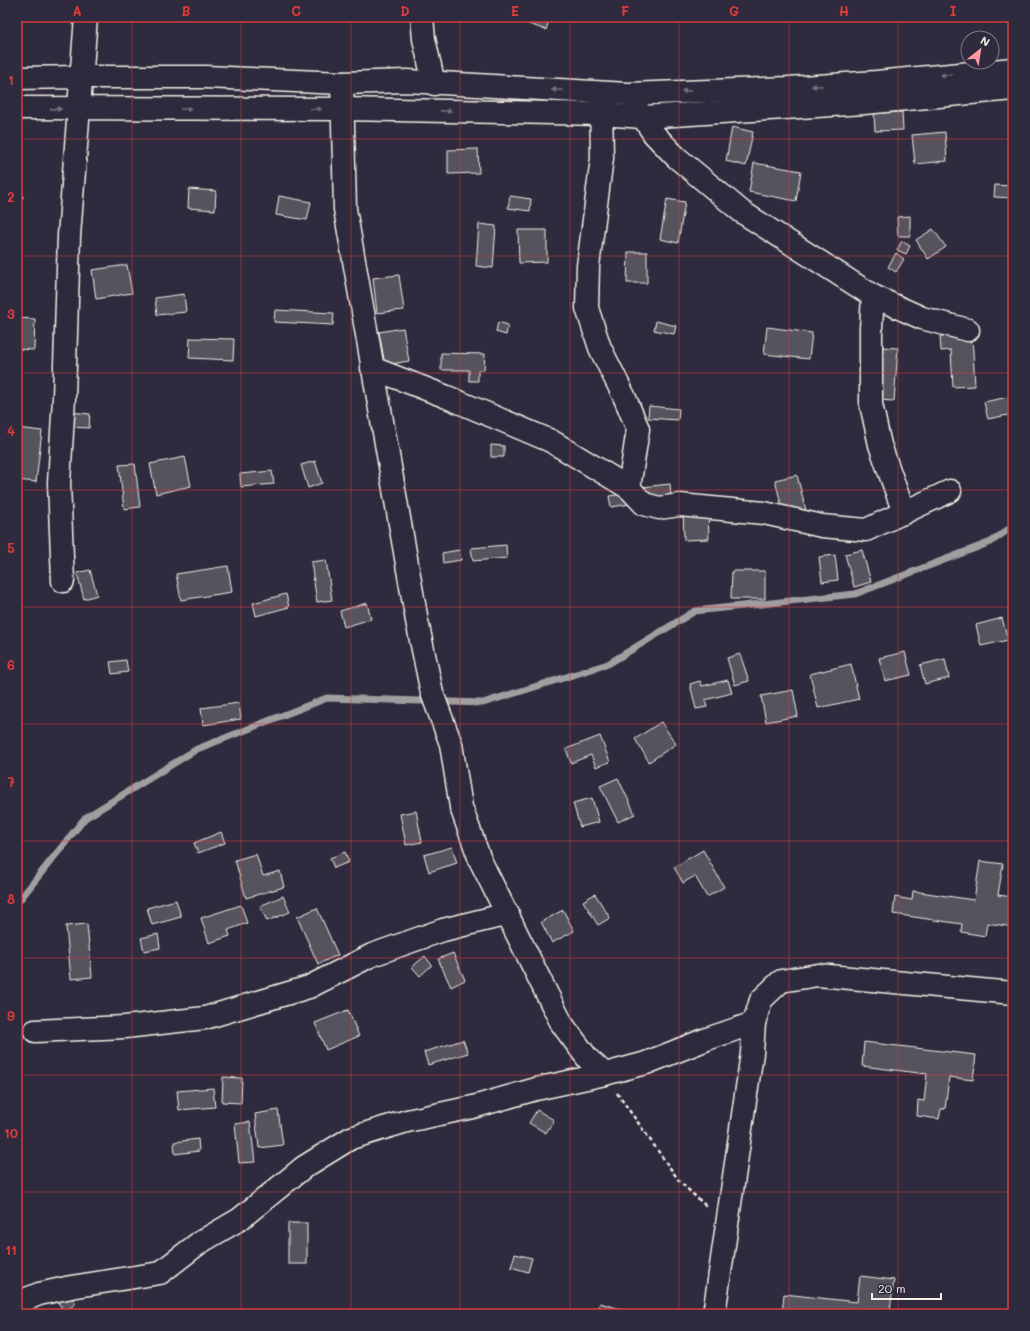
<svg xmlns="http://www.w3.org/2000/svg" width="1030" height="1331" font-family="Mali,sans-serif">
	<rect width="100%" height="100%" fill="#2f2a3d"/>
	<filter id="ink" filterUnits="userSpaceOnUse"><feTurbulence type="fractalNoise" baseFrequency=".025" numOctaves="2"/><feDisplacementMap in="SourceGraphic" scale="8" xChannelSelector="R" yChannelSelector="G"/><feConvolveMatrix kernelMatrix="1 2 1 2 8 2 1 2 1" color-interpolation-filters="sRGB"/></filter>
	<g filter="url(#ink)">
		<g fill="none" stroke-linecap="round" stroke-linejoin="round">
			<polyline stroke="#a19ea0" stroke-width="7" points="17,903 85,818 197,749 327,698 483,703 608,664 695,611 855,594 991,542 1013,526"/>
		</g>
		<g fill="#56525f" stroke="#f4f1e8">
			<polygon points="509,17 550,17 546,30"/>
			<polygon points="874,112 902,112 903,130 875,131"/>
			<polygon points="732,127 753,132 746,166 726,161"/>
			<polygon points="945,132 947,161 915,164 912,135"/>
			<polygon points="478,149 479,173 448,174 448,150"/>
			<polygon points="754,163 801,171 796,201 749,192"/>
			<polygon points="17,172 19,172 23,198 17,199"/>
			<polygon points="995,185 1013,186 1013,198 994,197"/>
			<polygon points="189,189 216,191 215,210 188,208"/>
			<polygon points="279,196 311,202 307,220 276,215"/>
			<polygon points="510,196 531,199 530,211 508,208"/>
			<polygon points="667,199 685,202 678,243 660,239"/>
			<polygon points="910,216 910,236 898,236 897,217"/>
			<polygon points="479,224 496,226 493,268 476,266"/>
			<polygon points="933,229 946,247 928,259 916,240"/>
			<polygon points="518,230 547,230 547,262 519,263"/>
			<polygon points="902,241 910,246 906,254 897,250"/>
			<polygon points="628,252 647,252 647,283 627,283"/>
			<polygon points="896,253 904,259 896,272 888,267"/>
			<polygon points="127,265 132,293 96,299 92,270"/>
			<polygon points="399,275 404,310 377,313 373,278"/>
			<polygon points="184,294 186,312 157,315 155,298"/>
			<polygon points="275,310 334,313 333,325 274,322"/>
			<polygon points="17,318 35,319 34,350 17,349"/>
			<polygon points="656,321 676,326 674,334 654,330"/>
			<polygon points="498,322 508,325 506,335 496,332"/>
			<polygon points="767,327 812,333 809,359 764,354"/>
			<polygon points="403,328 409,361 385,365 379,332"/>
			<polygon points="972,334 975,386 953,387 951,350 941,351 940,336"/>
			<polygon points="190,338 234,339 233,360 189,358"/>
			<polygon points="881,347 898,348 894,401 877,400"/>
			<polygon points="441,353 485,354 484,370 478,370 478,381 469,381 469,370 441,370"/>
			<polygon points="1013,396 1013,414 988,419 984,402"/>
			<polygon points="649,406 679,409 678,420 648,418"/>
			<polygon points="70,412 90,414 89,428 69,427"/>
			<polygon points="17,428 42,431 36,482 17,480"/>
			<polygon points="491,445 504,446 504,457 491,457"/>
			<polygon points="185,457 191,486 156,494 150,464"/>
			<polygon points="315,461 322,483 308,488 301,465"/>
			<polygon points="135,464 140,507 124,509 119,465"/>
			<polygon points="272,471 274,484 241,487 240,474"/>
			<polygon points="797,475 810,526 788,531 775,480"/>
			<polygon points="670,484 671,497 644,500 642,487"/>
			<polygon points="630,493 631,504 611,507 609,496"/>
			<polygon points="708,510 709,539 684,540 683,511"/>
			<polygon points="506,545 507,558 473,561 471,548"/>
			<polygon points="459,550 461,560 443,563 442,553"/>
			<polygon points="862,550 871,582 854,587 845,554"/>
			<polygon points="835,555 838,580 822,582 819,557"/>
			<polygon points="326,560 332,600 317,602 311,562"/>
			<polygon points="228,566 232,592 181,600 176,574"/>
			<polygon points="90,570 97,595 84,599 77,573"/>
			<polygon points="732,571 765,571 765,599 731,599"/>
			<polygon points="286,594 289,607 256,616 253,603"/>
			<polygon points="367,603 371,619 344,627 340,611"/>
			<polygon points="1002,618 1008,640 981,646 976,625"/>
			<polygon points="905,652 911,675 885,681 879,658"/>
			<polygon points="740,654 749,681 735,685 727,658"/>
			<polygon points="945,659 949,678 925,684 920,665"/>
			<polygon points="126,660 128,672 112,674 110,662"/>
			<polygon points="851,664 859,699 818,708 810,674"/>
			<polygon points="728,680 732,693 705,700 707,707 696,709 690,684 700,681 702,686"/>
			<polygon points="793,690 798,716 766,722 761,696"/>
			<polygon points="239,703 241,719 203,725 201,708"/>
			<polygon points="661,722 676,744 649,762 635,739"/>
			<polygon points="600,736 610,762 596,767 591,755 571,763 566,749"/>
			<polygon points="618,778 635,814 618,822 600,786"/>
			<polygon points="592,798 599,822 580,827 573,803"/>
			<polygon points="416,811 422,842 406,845 400,814"/>
			<polygon points="221,832 225,843 198,853 194,843"/>
			<polygon points="452,847 457,863 429,872 424,855"/>
			<polygon points="703,850 724,887 707,897 695,876 683,883 674,867"/>
			<polygon points="345,852 349,862 334,868 330,858"/>
			<polygon points="256,854 263,876 280,871 284,887 246,898 235,860"/>
			<polygon points="980,861 1003,864 998,895 1013,897 1013,927 987,923 985,936 961,932 962,924 893,914 895,897 912,900 913,891 974,900"/>
			<polygon points="595,894 610,918 598,925 583,901"/>
			<polygon points="283,896 290,912 267,921 260,906"/>
			<polygon points="176,900 181,917 152,925 147,908"/>
			<polygon points="241,905 247,923 228,930 230,936 209,943 201,918"/>
			<polygon points="317,908 338,955 318,964 297,917"/>
			<polygon points="563,910 574,931 552,943 541,922"/>
			<polygon points="87,924 92,977 71,979 66,926"/>
			<polygon points="158,934 160,948 144,951 141,938"/>
			<polygon points="453,953 465,980 451,987 438,959"/>
			<polygon points="425,956 432,965 420,976 412,967"/>
			<polygon points="348,1010 359,1036 326,1050 315,1023"/>
			<polygon points="463,1040 468,1053 428,1065 424,1052"/>
			<polygon points="864,1042 976,1055 973,1080 949,1077 945,1109 941,1109 939,1119 917,1116 918,1100 924,1101 927,1074 862,1066"/>
			<polygon points="223,1077 242,1078 241,1103 222,1102"/>
			<polygon points="213,1088 215,1107 179,1110 177,1091"/>
			<polygon points="278,1110 283,1145 259,1148 255,1114"/>
			<polygon points="537,1110 554,1120 546,1133 529,1123"/>
			<polygon points="250,1122 255,1162 239,1163 235,1124"/>
			<polygon points="198,1139 199,1151 175,1154 174,1142"/>
			<rect x="288" y="1223" width="19" height="41"/>
			<polygon points="515,1254 532,1258 528,1272 511,1267"/>
			<polygon points="860,1276 894,1280 890,1310 922,1314 782,1314 784,1294 857,1302"/>
			<polygon points="65,1288 76,1303 65,1312 54,1297"/>
			<polygon points="600,1303 631,1312 630,1314 597,1314"/>
		</g>
		<g fill="none" stroke-linecap="round" stroke-linejoin="round">
			<g stroke="#f4f1e8" stroke-width="25">
				<g id="minor">
					<polyline points="422,17 424,39 434,84"/>
					<polyline points="17,78 81,77 206,77 342,83 407,81 628,94 788,88 876,82 1013,69"/>
					<polyline points="342,83 345,209 417,621 432,693 451,744 461,807 480,860 562,1024 588,1059 605,1074"/>
					<polyline points="601,99 602,158 588,266 587,308 600,348 624,396 638,429 629,488"/>
					<polyline points="636,107 654,134 676,157 742,212 873,296 922,318 968,330"/>
					<polyline points="17,108 342,109 601,114 643,117 864,103 1013,89"/>
					<polyline points="873,296 871,328 871,404 880,445 904,513"/>
					<polyline points="372,368 447,397 551,441 629,488 644,504 659,508 680,505 764,513 822,526 866,530 950,491"/>
					<polyline points="63,581 59,483 64,398 69,236 86,17"/>
					<polyline points="35,1031 125,1027 205,1018 309,987 372,955 443,930 508,914"/>
					<polyline points="17,1303 39,1294 71,1287 160,1273 199,1243 240,1219 304,1167 351,1138 407,1121 473,1107 536,1089 605,1074 646,1063 707,1039 754,1023"/>
					<polyline points="714,1314 752,1053 754,1023 761,1000 781,981 818,975 1013,993"/>
				</g>
			</g>
			<polyline stroke="#f4f1e8" stroke-width="2.5" stroke-dasharray="4 3" stroke-linecap="butt" points="617,1093 680,1182 706,1206"/>
			<use href="#minor" stroke="#2f2a3d" stroke-width="22"/>
		</g>
		<defs><path id="oneway-solid" d="M-6-.8H1V-3.2L6.5 0L1 3.2V.8H-6Z"/></defs>
		<g fill="#747079">
			<use href="#oneway-solid" transform="translate(946 75) rotate(174)"/>
			<use href="#oneway-solid" transform="translate(817 86) rotate(177)"/>
			<use href="#oneway-solid" transform="translate(557 90) rotate(-177)"/>
			<use href="#oneway-solid" transform="translate(687 91) rotate(178)"/>
			<use href="#oneway-solid" transform="translate(56 109) rotate(1)"/>
			<use href="#oneway-solid" transform="translate(186 109)"/>
			<use href="#oneway-solid" transform="translate(316 109)"/>
			<use href="#oneway-solid" transform="translate(446 111) rotate(1)"/>
		</g>
	</g>
	<path fill="none" stroke="#d93c3b" stroke-width="1" stroke-opacity="0.55" d="M132,17V1314M241,17V1314M351,17V1314M460,17V1314M570,17V1314M679,17V1314M789,17V1314M898,17V1314M17,139H1013M17,256H1013M17,373H1013M17,490H1013M17,607H1013M17,724H1013M17,841H1013M17,958H1013M17,1075H1013M17,1192H1013"/>
	<rect width="1030" height="1331" fill="none" stroke="#2f2a3d" stroke-width="44"/>
	<g transform="translate(980 50) rotate(30)"><circle r="19" fill="#2f2a3d" stroke="#7e7a81"/>
	<path d="M0-3L7 15L0 10L-7 15Z" fill="#ff9aa2"/>
	<text y="-6" font-size="11" font-weight="bold" text-anchor="middle" fill="#f4f1e8">N</text>
	</g>
	<path d="M872 1293v6h69v-6" fill="none" stroke="#f4f1e8" stroke-width="2"/>
	<text x="878" y="1293" font-size="12" fill="#f4f1e8" stroke="#2f2a3d" stroke-width="3" paint-order="stroke">20 m</text>
	<rect x="22" y="22" width="986" height="1287" fill="none" stroke="#d93c3b" stroke-width="1.5"/>
	<g font-size="13" text-anchor="middle" font-weight="bold" fill="#d93c3b">
		<text x="77" y="16">A</text>
		<text x="186" y="16">B</text>
		<text x="296" y="16">C</text>
		<text x="405" y="16">D</text>
		<text x="515" y="16">E</text>
		<text x="625" y="16">F</text>
		<text x="734" y="16">G</text>
		<text x="844" y="16">H</text>
		<text x="953" y="16">I</text>
		<text x="11" y="85">1</text>
		<text x="11" y="202">2</text>
		<text x="11" y="319">3</text>
		<text x="11" y="436">4</text>
		<text x="11" y="553">5</text>
		<text x="11" y="670">6</text>
		<text x="11" y="787">7</text>
		<text x="11" y="904">8</text>
		<text x="11" y="1021">9</text>
		<text x="11" y="1138">10</text>
		<text x="11" y="1255">11</text>
	</g>
</svg>
